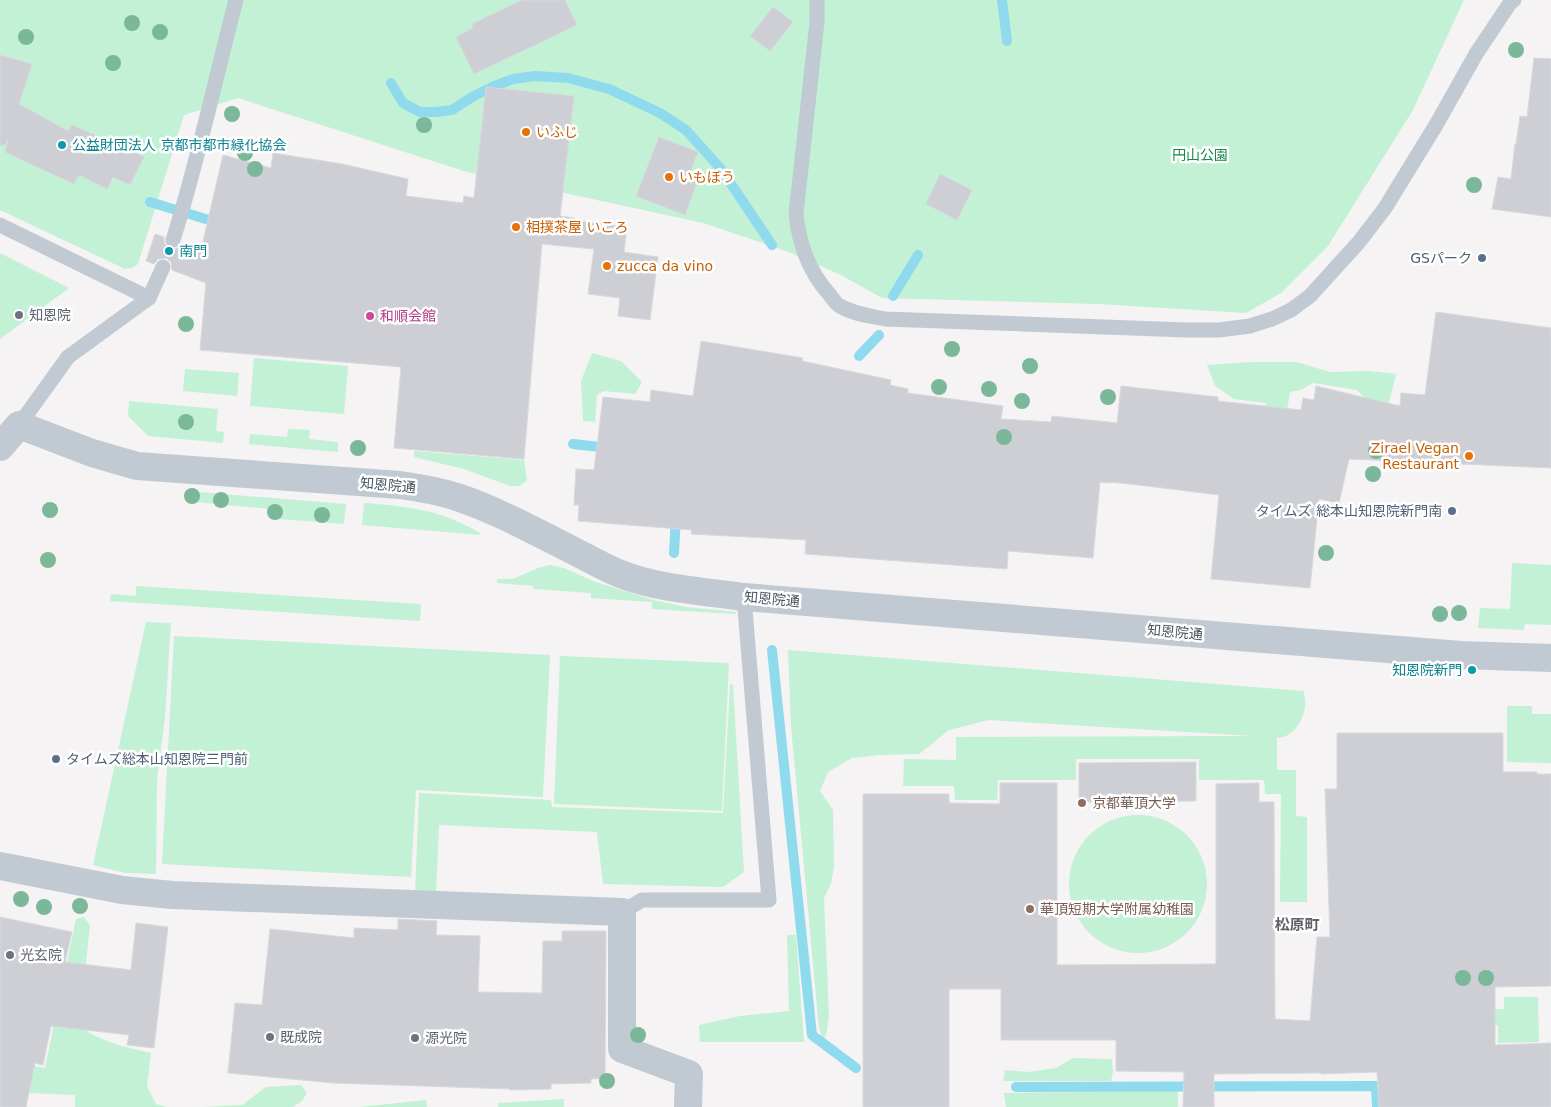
<svg xmlns="http://www.w3.org/2000/svg" width="1551" height="1107" font-family="'DejaVu Sans','Noto Sans JP',sans-serif">
	<rect width="100%" height="100%" fill="#f5f3f3"/>
	<g fill="#c3f1d5">
		<polygon points="0,0 1464,0 1413,110 1328,246 1281,293 1246,313 1098,304 882,298 841,275 786,251 703,223 467,172 238,98 184,115 138,264 132,268 125,269 0,210"/>
		<polygon points="0,253 69,288 0,339"/>
		<polygon points="592,353 621,361 642,382 635,394 604,391 597,395 595,422 583,421 581,381"/>
		<polygon points="254,358 348,366 344,414 250,406"/>
		<polygon points="1250,362 1296,362 1330,372 1369,371 1396,374 1388,407 1365,398 1357,390 1313,383 1301,390 1290,392 1275,483 1259,461 1266,403 1234,399 1215,386 1207,365"/>
		<polygon points="185,369 239,373 237,396 183,391"/>
		<polygon points="129,401 218,409 216,431 224,432 223,443 148,436 128,416"/>
		<polygon points="288,429 310,430 309,439 338,442 338,452 249,444 250,434 287,437"/>
		<polygon points="414,451 524,460 527,480 520,486 510,486 464,469 414,457"/>
		<polygon points="186,491 346,504 344,524 279,519 280,510 185,501"/>
		<path d="M364,503C407,506 442,510 480,533V535L362,525Z"/>
		<polygon points="1512,563 1551,565 1551,625 1525,624 1524,630 1478,628 1480,608 1510,609"/>
		<polygon points="550,565 564,568 593,581 653,600 686,607 736,612 736,614 652,609 652,602 591,598 591,593 533,589 533,586 497,583 497,579 513,579 538,568"/>
		<polygon points="136,586 421,604 420,621 110,601 111,594 136,596"/>
		<polygon points="146,622 171,623 165,717 157,780 156,874 125,873 93,865"/>
		<polygon points="174,636 550,655 543,797 416,790 411,877 162,864"/>
		<path d="M788,650L1304,691C1304,696 1306,702 1305,707C1303,722 1292,738 1277,738V770H1296V816L1307,817V902H1280L1281,794H1265L1264,780H1199V759H1076V780H998L997,800H955L954,786H903L904,759L956,760V737L1252,736L989,720L949,730L919,754L879,755L852,758L828,772L820,791L833,810L834,867L831,884L824,898L829,1016L827,1031L824,1040L820,1032L818,1018L791,726Z"/>
		<polygon points="560,656 729,663 722,811 554,804"/>
		<polygon points="733,684 744,872 723,887 603,884 597,832 439,825 436,895 415,895 419,793 551,800 552,807 723,813 730,685"/>
		<polygon points="1507,706 1532,706 1532,714 1551,714 1551,763 1507,762"/>
		<circle cx="1138" cy="884" r="69"/>
		<path d="M84,917L90,926L79,1026C101,1042 125,1047 151,1053L147,1086L156,1104L167,1107H75V1095L29,1093L26,1103L0,1060L45,1068L76,919Z"/>
		<polygon points="787,935 796,935 804,1042 700,1042 699,1025 740,1016 789,1011"/>
		<polygon points="1504,997 1538,997 1539,1042 1498,1043 1498,1025 1479,1025 1478,1010 1504,1009"/>
		<polygon points="1073,1058 1112,1059 1113,1072 1111,1081 1003,1081 1005,1070 1028,1072 1056,1068"/>
		<polygon points="301,1085 307,1093 302,1101 293,1107 204,1107 242,1105 266,1087"/>
		<polygon points="1178,1091 1178,1107 1006,1107 1004,1093"/>
		<polygon points="564,1099 564,1107 498,1107 498,1103"/>
		<polygon points="426,1100 427,1107 360,1107"/>
	</g>
	<g fill="none" stroke-linecap="round" stroke-linejoin="round">
		<g stroke="#90daee" stroke-width="10">
			<polyline points="1002,0 1007,41"/>
			<polyline points="391,83 403,103 420,112 436,112 452,110 472,97 492,87 513,79 535,76 568,78 609,89 660,113 686,130 721,169 772,245"/>
			<polyline points="150,202 219,223"/>
			<polyline points="893,296 918,255"/>
			<polyline points="859,356 879,335"/>
			<polyline points="573,444 609,448"/>
			<polyline points="674,553 676,516"/>
			<polyline points="772,650 812,1035 856,1068"/>
			<polyline points="1016,1087 1376,1086 1377,1107"/>
		</g>
	</g>
	<g fill="#cdcfd5" stroke="#d7d9de">
		<polygon points="522,0 565,0 577,25 474,74 456,37 473,28 472,24"/>
		<polygon points="773,7 793,22 770,51 750,36"/>
		<polygon points="0,55 32,64 19,104 68,131 72,125 144,157 130,185 113,177 107,189 79,175 74,184 5,152 8,140 7,140 6,145 0,145"/>
		<polygon points="1534,58 1551,59 1551,217 1492,209 1498,177 1511,179 1515,144 1516,144 1520,116 1527,117"/>
		<polygon points="486,87 574,96 560,216 575,218 574,220 627,227 624,252 658,257 650,320 618,316 620,298 588,294 594,249 542,244 524,459 394,448 401,367 200,350 206,283 172,270 171,262 166,258 158,259 154,264 146,261 155,234 164,237 164,243 170,249 176,249 182,243 201,250 223,155 271,168 273,153 342,164 408,179 406,196 463,203 464,196 474,198"/>
		<polygon points="659,137 698,152 689,175 698,179 685,215 636,196"/>
		<polygon points="940,174 972,190 957,220 926,204"/>
		<polygon points="1436,312 1551,328 1551,468 1349,459 1339,503 1319,499 1310,588 1211,579 1219,495 1147,486 1111,482 1111,483 1100,482 1093,558 1008,551 1007,569 805,554 806,540 691,534 692,530 578,521 579,505 574,505 576,469 594,470 603,397 650,402 651,390 693,396 701,341 803,358 802,361 891,380 890,385 908,389 908,393 1003,406 1001,419 1051,422 1052,416 1117,423 1121,386 1218,397 1218,401 1301,410 1303,398 1314,400 1316,386 1400,406 1401,393 1425,395"/>
		<polygon points="1337,733 1503,733 1503,772 1537,772 1537,774 1551,774 1551,986 1495,987 1495,1045 1551,1043 1551,1107 1379,1107 1377,1072 1321,1074 1321,1073 1214,1074 1214,1107 1183,1107 1184,1072 1116,1071 1116,1040 1001,1040 1001,989 949,989 949,1107 863,1107 863,794 949,794 949,803 1000,804 1000,783 1057,783 1057,965 1216,964 1216,784 1259,783 1259,802 1274,802 1275,1019 1310,1021 1317,937 1330,937 1325,789 1337,789"/>
		<polygon points="1196,762 1196,801 1079,802 1079,763"/>
		<polygon points="0,917 72,932 65,962 131,970 136,923 168,927 154,1048 127,1045 129,1035 51,1026 43,1065 35,1063 26,1107 0,1107"/>
		<polygon points="398,919 437,921 436,935 480,936 478,992 542,993 543,941 562,941 562,931 606,931 605,1078 591,1079 591,1083 551,1084 551,1089 510,1090 510,1089 333,1083 228,1073 235,1003 262,1005 270,929 354,938 354,928 398,930"/>
	</g>
	<g fill="none" stroke-linecap="round" stroke-linejoin="round">
		<g stroke="#c1cad2" stroke-width="15">
			<path d="M817,0V22L796,214C799,244 809,272 830,295C833,299 836,304 840,306C853,314 871,316 885,319L1186,330H1219L1250,326L1272,319L1291,310L1310,296L1359,242L1385,208L1436,125L1476,54L1510,3L1514,0"/>
			<polyline points="0,225 149,298"/>
			<path d="M173,240C198,161 215,80 236,0"/>
			<polyline points="19,425 68,357 149,298 163,267"/>
			<polyline points="622,912 642,900 769,900 744,597"/>
		</g>
		<polyline stroke="#c1cad2" stroke-width="28" points="0,866 122,890 172,895 622,912 622,1049 689,1074 688,1107"/>
		<path stroke="#c1cad2" stroke-width="28" d="M0,447L19,425L92,453L137,466L400,485C421,488 440,491 460,498C498,511 534,531 570,549C586,557 601,566 618,573C657,589 702,591 744,597L1461,655L1551,658"/>
	</g>
	<g fill="#7bb799">
		<circle cx="132" cy="23" r="8"/>
		<circle cx="160" cy="32" r="8"/>
		<circle cx="26" cy="37" r="8"/>
		<circle cx="1516" cy="50" r="8"/>
		<circle cx="113" cy="63" r="8"/>
		<circle cx="232" cy="114" r="8"/>
		<circle cx="424" cy="125" r="8"/>
		<circle cx="245" cy="153" r="8"/>
		<circle cx="255" cy="169" r="8"/>
		<circle cx="1474" cy="185" r="8"/>
		<circle cx="186" cy="324" r="8"/>
		<circle cx="952" cy="349" r="8"/>
		<circle cx="1030" cy="366" r="8"/>
		<circle cx="939" cy="387" r="8"/>
		<circle cx="989" cy="389" r="8"/>
		<circle cx="1108" cy="397" r="8"/>
		<circle cx="1022" cy="401" r="8"/>
		<circle cx="186" cy="422" r="8"/>
		<circle cx="1004" cy="437" r="8"/>
		<circle cx="358" cy="448" r="8"/>
		<circle cx="1376" cy="451" r="8"/>
		<circle cx="1373" cy="474" r="8"/>
		<circle cx="192" cy="496" r="8"/>
		<circle cx="221" cy="500" r="8"/>
		<circle cx="50" cy="510" r="8"/>
		<circle cx="275" cy="512" r="8"/>
		<circle cx="322" cy="515" r="8"/>
		<circle cx="1326" cy="553" r="8"/>
		<circle cx="48" cy="560" r="8"/>
		<circle cx="1459" cy="613" r="8"/>
		<circle cx="1440" cy="614" r="8"/>
		<circle cx="21" cy="899" r="8"/>
		<circle cx="80" cy="906" r="8"/>
		<circle cx="44" cy="907" r="8"/>
		<circle cx="1463" cy="978" r="8"/>
		<circle cx="1486" cy="978" r="8"/>
		<circle cx="638" cy="1035" r="8"/>
		<circle cx="607" cy="1081" r="8"/>
	</g>
	<g fill="#e8710a" stroke="#fff" stroke-width="2">
		<circle cx="526" cy="132" r="5"/>
		<circle cx="669" cy="177" r="5"/>
		<circle cx="516" cy="227" r="5"/>
		<circle cx="607" cy="266" r="5"/>
		<circle cx="1469" cy="456" r="5"/>
	</g>
	<g fill="#0f9aa8" stroke="#fff" stroke-width="2">
		<circle cx="62" cy="145" r="5"/>
		<circle cx="169" cy="251" r="5"/>
		<circle cx="1472" cy="670" r="5"/>
	</g>
	<g fill="#5c6f8a" stroke="#fff" stroke-width="2">
		<circle cx="1482" cy="258" r="5"/>
		<circle cx="1452" cy="511" r="5"/>
		<circle cx="56" cy="759" r="5"/>
	</g>
	<g fill="#6b7280" stroke="#fff" stroke-width="2">
		<circle cx="19" cy="315" r="5"/>
		<circle cx="10" cy="955" r="5"/>
		<circle cx="270" cy="1037" r="5"/>
		<circle cx="415" cy="1038" r="5"/>
	</g>
	<circle fill="#d1479c" stroke="#fff" stroke-width="2" cx="370" cy="316" r="5"/>
	<g fill="#8d6e63" stroke="#fff" stroke-width="2">
		<circle cx="1082" cy="803" r="5"/>
		<circle cx="1030" cy="909" r="5"/>
	</g>
	<g text-anchor="middle" stroke-width="5" stroke-linejoin="round" paint-order="stroke">
		<g font-size="14" fill="#c56008" stroke="#fff" text-anchor="start">
			<text x="536" y="137">いふじ</text>
			<text x="679" y="182">いもぼう</text>
			<text x="526" y="232">相撲茶屋 いころ</text>
			<text x="617" y="271">zucca da vino</text>
			<text x="1459" y="453" text-anchor="end">Zirael Vegan<tspan x="1459" dy="16">Restaurant</tspan></text>
		</g>
		<g font-size="14" fill="#0d838f" stroke="#fff" text-anchor="start">
			<text x="72" y="150">公益財団法人 京都市都市緑化協会</text>
			<text x="179" y="256">南門</text>
			<text x="1462" y="675" text-anchor="end">知恩院新門</text>
		</g>
		<g font-size="14" fill="#17864f" stroke="#fff">
			<text x="1200" y="160">円山公園</text>
		</g>
		<g font-size="14" fill="#4e5e75" stroke="#fff" text-anchor="end">
			<text x="1472" y="263">GSパーク</text>
			<text x="1442" y="516">タイムズ 総本山知恩院新門南</text>
			<text x="66" y="764" text-anchor="start">タイムズ総本山知恩院三門前</text>
		</g>
		<g font-size="14" fill="#5b616d" stroke="#fff" text-anchor="start">
			<text x="29" y="320">知恩院</text>
			<text x="20" y="960">光玄院</text>
			<text x="280" y="1042">既成院</text>
			<text x="425" y="1043">源光院</text>
		</g>
		<g font-size="14" fill="#b23c85" stroke="#fff" text-anchor="start">
			<text x="380" y="321">和順会館</text>
		</g>
		<g font-size="14" fill="#4a5661" stroke="#fff">
			<text transform="translate(388 485) rotate(5)" y="5">知恩院通</text>
			<text transform="translate(772 599) rotate(5)" y="5">知恩院通</text>
			<text transform="translate(1175 632) rotate(5)" y="5">知恩院通</text>
		</g>
		<g font-size="14" fill="#785e54" stroke="#fff" text-anchor="start">
			<text x="1092" y="808">京都華頂大学</text>
			<text x="1040" y="914">華頂短期大学附属幼稚園</text>
		</g>
		<g font-size="15" font-weight="bold" fill="#5f6368" stroke="#fff">
			<text x="1297" y="930">松原町</text>
		</g>
	</g>
</svg>
